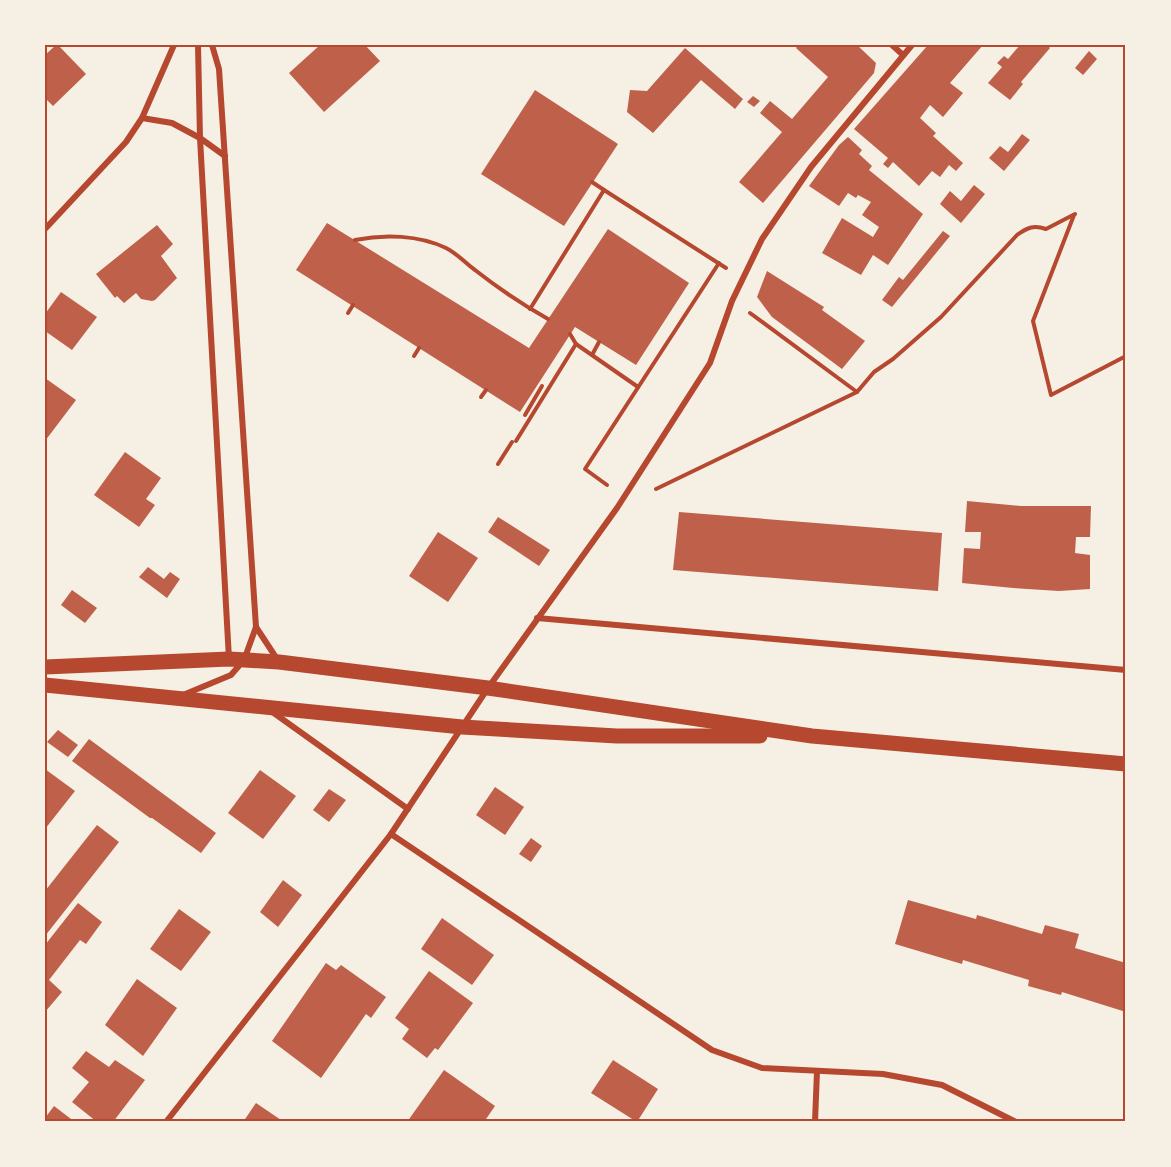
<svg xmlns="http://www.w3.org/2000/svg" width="1171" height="1167" font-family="'Crimson Pro',serif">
	<rect width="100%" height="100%" fill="#f6efe4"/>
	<g fill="#bf614a">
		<polygon points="56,45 58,45 86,74 53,106 45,98 45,55"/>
		<polygon points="320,45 365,45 380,61 324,112 289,73"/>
		<polygon points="798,45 857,45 876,63 874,73 763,203 739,182 782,132 760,113 770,101 792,119 828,77 796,48"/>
		<polygon points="928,45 983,45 950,83 963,93 943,117 930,105 920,118 936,133 933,136 963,163 956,171 949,165 940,177 932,171 919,186 893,162 888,168 883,164 888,158 854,129"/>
		<polygon points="1020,45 1047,45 1050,48 1021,82 1023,84 1010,100 988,83 1002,67 997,63 1004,56 1008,59"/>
		<polygon points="685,48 743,99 735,109 701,80 653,133 627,112 630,90 647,91"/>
		<polygon points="1089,51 1097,59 1083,75 1075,68"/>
		<polygon points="535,90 618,144 564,226 481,174"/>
		<polygon points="753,96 760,101 754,107 747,102"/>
		<polygon points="1022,134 1030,140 1004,171 989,158 1000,146 1008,152"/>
		<polygon points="848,137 862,150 859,154 872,166 869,170 923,214 888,265 873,255 861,275 822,253 842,218 873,237 879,227 862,215 871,202 858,195 856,198 848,193 839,206 809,186 839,145"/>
		<polygon points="974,185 985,194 961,223 940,204 950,191 961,201"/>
		<polygon points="327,223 529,348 608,229 689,283 636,365 575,327 520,412 296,270"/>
		<polygon points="157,225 173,244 161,256 177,278 155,300 152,301 141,299 136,293 124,303 117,296 115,298 96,274"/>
		<polygon points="943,231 950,236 892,307 882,300 899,277 903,280"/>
		<polygon points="767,271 824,307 822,310 865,341 842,369 772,317 757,297"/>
		<polygon points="61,292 97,317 72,350 45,331 45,314"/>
		<polygon points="45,378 76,400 45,441"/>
		<polygon points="125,452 161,478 146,499 155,505 139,527 94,495"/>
		<polygon points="967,501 1021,506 1091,506 1090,537 1076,537 1075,553 1090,555 1090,589 1059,591 1013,588 962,583 964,548 980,549 981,532 965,532"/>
		<polygon points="679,512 942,533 938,591 673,570"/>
		<polygon points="498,517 550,550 539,566 488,532"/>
		<polygon points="438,532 478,558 448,602 409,576"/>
		<polygon points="148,567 164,579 170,572 180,579 167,598 139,577"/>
		<polygon points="72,590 97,608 85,623 61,605"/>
		<polygon points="58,730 78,745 68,757 47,742"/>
		<polygon points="89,739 216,833 201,853 152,818 150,818 72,761"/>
		<polygon points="45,769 75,791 45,829"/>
		<polygon points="260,770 296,796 263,839 228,813"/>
		<polygon points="495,787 524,807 505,835 476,815"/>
		<polygon points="329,789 346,800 329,822 313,810"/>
		<polygon points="97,825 119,842 45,936 45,891"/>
		<polygon points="531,838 542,846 531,862 519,854"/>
		<polygon points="283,880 302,895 278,927 260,912"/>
		<polygon points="908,900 976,919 977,915 1042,934 1045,925 1079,934 1075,948 1126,963 1126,1012 1062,992 1061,995 1028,986 1029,980 963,960 962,964 895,944"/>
		<polygon points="78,903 102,922 86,944 80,940 49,980 62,992 45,1012 45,945"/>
		<polygon points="179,909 211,932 181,971 150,949"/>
		<polygon points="442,918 494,955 472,985 421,949"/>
		<polygon points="326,963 336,970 341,965 386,997 371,1018 366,1014 321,1078 272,1041"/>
		<polygon points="429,971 473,1003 438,1050 435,1048 427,1058 402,1039 409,1029 395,1018"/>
		<polygon points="137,979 177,1008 143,1056 105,1025"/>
		<polygon points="86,1051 109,1067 115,1060 145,1080 113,1122 97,1122 72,1102 89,1082 72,1068"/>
		<polygon points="613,1060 658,1089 637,1122 591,1093"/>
		<polygon points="444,1070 495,1106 484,1122 407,1122"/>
		<polygon points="256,1103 284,1122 243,1122"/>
		<polygon points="54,1106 75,1122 45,1122 45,1118"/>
	</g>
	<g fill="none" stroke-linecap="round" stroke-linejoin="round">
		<g stroke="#b5482f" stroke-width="4">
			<polyline points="592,182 604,190"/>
			<polyline points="1074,215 1033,321 1051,395 1126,356"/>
			<path d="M355,240C384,234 419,235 446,248C458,254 465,263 475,270C498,288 523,305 548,319"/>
			<polyline points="530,309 604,190 726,268"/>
			<polyline points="348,313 353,305"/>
			<polyline points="750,313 857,392"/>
			<polyline points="570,334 576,344 638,387"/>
			<polyline points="592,355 599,342"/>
			<polyline points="414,356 419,348"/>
			<polyline points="481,397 486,390"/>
			<polyline points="525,415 542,386"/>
			<polyline points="516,441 576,344"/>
			<polyline points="498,464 512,442"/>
			<polyline points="607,485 585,469 719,263"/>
			<path d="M656,489L857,392L874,372L893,359L941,317L1017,235C1028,227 1034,225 1046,229L1075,214"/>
		</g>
		<g stroke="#b5482f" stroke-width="6">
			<polyline points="198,45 200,138 229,659"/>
			<polyline points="892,45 903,55"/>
			<polyline points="142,118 172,123 200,138 225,156"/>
			<polyline points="45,229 126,142 142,118 174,45"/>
			<polyline points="537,618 1126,670"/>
			<polyline points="256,627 277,659"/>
			<polyline points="183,695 231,675 244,660 256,627 219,69 212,45"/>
			<polyline points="271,711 408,809"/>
			<polyline points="391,834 712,1050 762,1068 883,1074 942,1085 1016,1122"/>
			<polyline points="166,1122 391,834 488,688 617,508 710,363 732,301 762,239 811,167 912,45"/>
			<polyline points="815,1122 817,1071"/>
		</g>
		<g stroke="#b5482f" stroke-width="15">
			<polyline points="45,667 229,659 279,662 488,688 812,736 1126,764"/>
			<polyline points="45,685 462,727 617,736 760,736"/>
		</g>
	</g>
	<rect width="1171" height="1167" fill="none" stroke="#f6efe4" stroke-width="93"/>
	<rect x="46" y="46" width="1078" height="1074" fill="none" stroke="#b5482f" stroke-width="2"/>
</svg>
